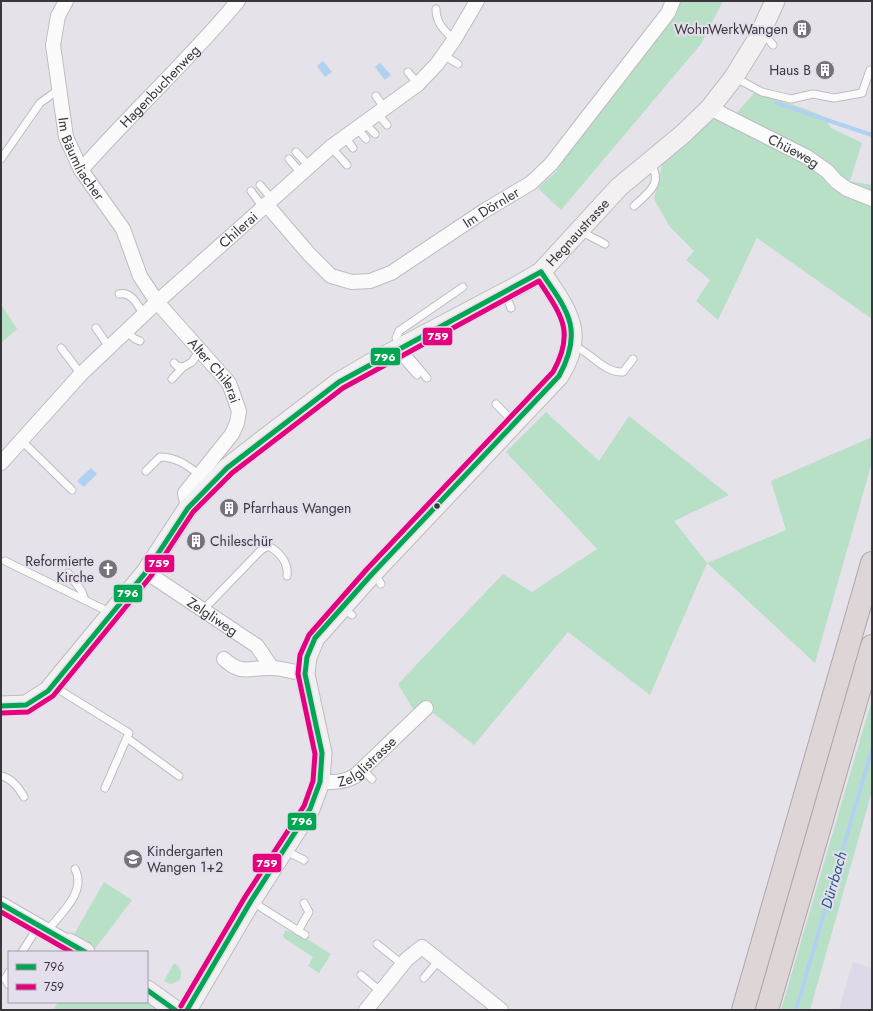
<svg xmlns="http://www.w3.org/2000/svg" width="873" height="1011" font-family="Jost,sans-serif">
	<rect width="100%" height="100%" fill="#e5e2ea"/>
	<polygon fill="#dfd8e8" points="853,962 872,968 872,1010 839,1010"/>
	<g fill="#b8e0c7">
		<polygon points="679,1 723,1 701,44 561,210 538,188 556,172 579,135"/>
		<polygon points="755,92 806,109 825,117 831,128 862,143 850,181 872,185 872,319 757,238 718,320 696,301 710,280 686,260 694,251 670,227 654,199 662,166 653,160 710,108 733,117"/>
		<polygon points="1,304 17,329 1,343"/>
		<polygon points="546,412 599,461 629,416 729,495 674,521 707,563 786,530 771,481 872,437 872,462 815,663 707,563 650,695 568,632 474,745 424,706 420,709 413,709 398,684 503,574 532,592 597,549 506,452"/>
		<polygon points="872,699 872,791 810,1010 781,1010"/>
		<polygon points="104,882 132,900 95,949 73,936"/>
		<polygon points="286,930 305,938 331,954 319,973 308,966 313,957 284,938 283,935"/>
		<path d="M174,963C181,967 183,974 179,981L170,984L164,981Z"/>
		<polygon points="147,996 170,1010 53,1010 58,1002 147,1002"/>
	</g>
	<g fill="#b1d1f0">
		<polygon points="323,61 332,72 325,77 317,66"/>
		<polygon points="380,63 391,75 385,80 375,67"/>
		<polygon points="91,468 97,474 84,487 77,481"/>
	</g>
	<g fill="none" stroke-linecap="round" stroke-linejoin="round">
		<g stroke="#b1d1f0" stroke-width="4">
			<polyline points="776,103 872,135"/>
			<polyline points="796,1010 872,749"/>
		</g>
		<g stroke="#bebcc1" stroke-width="9">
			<g id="lane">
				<path d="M436,9C436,23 444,30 454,40"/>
				<polyline points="761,33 766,36 773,45"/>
				<polyline points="443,55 458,64"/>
				<polyline points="408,72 418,84"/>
				<polyline points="734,77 762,92 791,99 813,94 834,98 862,93 870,70 872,71"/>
				<polyline points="376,96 385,109"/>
				<polyline points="378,114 387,125"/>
				<polyline points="365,123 375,134"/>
				<polyline points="357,128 366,139"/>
				<polyline points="345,137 353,148"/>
				<polyline points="331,147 347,165"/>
				<polyline points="296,152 309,166"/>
				<polyline points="1,159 40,103 58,90"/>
				<polyline points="289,159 301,173"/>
				<polyline points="260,185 272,199"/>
				<polyline points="251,191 263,207"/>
				<path d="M634,206C649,192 664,183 650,163"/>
				<polyline points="580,231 605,244"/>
				<polyline points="505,293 511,308"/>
				<path d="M119,294C132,291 138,306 144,315"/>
				<polyline points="96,328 109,347"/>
				<polyline points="126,331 135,339 140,341"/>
				<path d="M572,345C590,351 603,373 623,372L633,359"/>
				<polyline points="61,348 81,374"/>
				<polyline points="395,350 417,375"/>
				<polyline points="174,363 177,366 183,367 192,362 200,350"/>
				<polyline points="427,378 401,347 396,338 399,331 463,287"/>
				<polyline points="172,379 183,367"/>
				<polyline points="496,404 514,423"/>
				<polyline points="22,441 72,490"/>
				<path d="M146,471L160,457C176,457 187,465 200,475"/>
				<polyline points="5,561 103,609 110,615"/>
				<polyline points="68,573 81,590 85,600"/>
				<polyline points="372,574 378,579 381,584"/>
				<polyline points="342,608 352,615"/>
				<path d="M203,610L261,550L268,546C279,551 289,563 287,576"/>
				<polyline points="53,686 129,733 105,788"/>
				<polyline points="127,738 179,776"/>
				<polyline points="362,769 372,779"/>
				<path d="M1,776C12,778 19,788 24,797"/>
				<polyline points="284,850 304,860"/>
				<polyline points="251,901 305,935"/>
				<path d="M48,930C60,914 87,892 75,869"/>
				<polyline points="298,931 309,912 304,903"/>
				<polyline points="377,944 402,964"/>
				<polyline points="22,952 34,933 42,927"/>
				<polyline points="9,972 5,979 9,985"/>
				<polyline points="361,975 380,991"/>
				<polyline points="424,978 439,960"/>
			</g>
		</g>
		<g stroke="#bebcc1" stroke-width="16">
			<g id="street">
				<path id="s1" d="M66,1L58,16L53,45L66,137L81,170L123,229L140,276L157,302L229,383L239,411L237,423L232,434L185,493L188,508"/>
				<path id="s2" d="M710,108L807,157L827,171L836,181L847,189L872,199"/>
				<path id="s3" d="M81,170C132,112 189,60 238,1"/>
				<path id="s4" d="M266,204L309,254L331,276L352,282L370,281L391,273L484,211L531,183L551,164L668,13L673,1"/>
				<path id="s5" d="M1,463L81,374L157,302L331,147L418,84L437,64L454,40L477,1"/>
				<path id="s6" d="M146,572L257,646L272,668"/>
				<path d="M224,659C242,676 250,667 271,668C282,668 294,672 305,674"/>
				<path id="s7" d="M320,782C333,782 343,783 355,776L426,708"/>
				<polyline points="1,904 69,943"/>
				<polyline points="366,1010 407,959 422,947 501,1010"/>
			</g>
		</g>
		<g stroke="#bebcc1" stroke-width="21">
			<g id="secondary">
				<path id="s8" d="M1,706L26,705L48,691L146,572L188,508L227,468L259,443L339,382L375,361L519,285L541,272L619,187L683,134L710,108L734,77L758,38L775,1"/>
				<polyline points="69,943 85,952"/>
				<polyline points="147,990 175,1010"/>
				<path d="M187,1010L251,901L310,809L320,782L322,753L305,674L307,657L315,638L372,574L559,376C587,333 566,309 541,272"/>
			</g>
		</g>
		<g stroke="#afa4a8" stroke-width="24">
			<g id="highway">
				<polyline points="743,1010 872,563"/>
				<polyline points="767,1010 872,646"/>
			</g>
		</g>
		<use href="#lane" stroke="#fbfbfc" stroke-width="7"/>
		<use href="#street" stroke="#fbfbfc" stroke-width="14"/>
		<use href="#secondary" stroke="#f3f0f1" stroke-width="19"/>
		<use href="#highway" stroke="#ded5d6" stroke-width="22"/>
		<g stroke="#e5deed" stroke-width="8">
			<g id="bus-1">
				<polyline points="1,706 26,705 48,691 146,572 188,508 227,468 339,382 541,272"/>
				<polyline points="1,904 85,952"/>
				<polyline points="147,990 175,1010"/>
				<path d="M187,1010L251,901L310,809L320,782L322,753L305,674L307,657L315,638L372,574L559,376C584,330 568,311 541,272"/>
			</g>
		</g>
		<g stroke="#e5deed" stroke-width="8">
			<g id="bus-2">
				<path d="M1,713L28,712L53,696L151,576L193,512L232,473L343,388L539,281C562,316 575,332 553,372L367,569L309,635L300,655L298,674L315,754L313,781L304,806L245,897L181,1006"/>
				<polyline points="1,912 71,952"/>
			</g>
		</g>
		<use href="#bus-1" stroke="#00a651" stroke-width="5"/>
		<use href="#bus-2" stroke="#e5007d" stroke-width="5"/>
	</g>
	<defs>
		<g id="building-disc" transform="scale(1)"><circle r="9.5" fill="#757279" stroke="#e5deed"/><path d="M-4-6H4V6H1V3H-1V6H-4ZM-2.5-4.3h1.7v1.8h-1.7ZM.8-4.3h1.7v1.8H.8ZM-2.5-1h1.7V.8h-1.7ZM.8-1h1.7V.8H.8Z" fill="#fff"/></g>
		<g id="church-disc" transform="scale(1)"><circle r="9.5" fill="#757279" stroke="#e5deed"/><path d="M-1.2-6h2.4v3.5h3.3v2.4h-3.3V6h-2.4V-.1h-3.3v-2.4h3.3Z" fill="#fff"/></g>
		<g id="school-disc" transform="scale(1)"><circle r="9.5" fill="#757279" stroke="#e5deed"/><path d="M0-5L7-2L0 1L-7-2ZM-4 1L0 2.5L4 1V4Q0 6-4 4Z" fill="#fff"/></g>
	</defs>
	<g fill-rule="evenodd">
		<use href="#building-disc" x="802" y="29"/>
		<use href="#building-disc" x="825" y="70"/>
		<use href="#building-disc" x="229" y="508"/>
		<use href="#building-disc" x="196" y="541"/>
		<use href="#church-disc" x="108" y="569"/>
		<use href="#school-disc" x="133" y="859"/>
	</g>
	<circle fill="#39363c" stroke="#e5deed" stroke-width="1.5" cx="437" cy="506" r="3.5"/>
	<g text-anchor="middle" stroke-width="4" stroke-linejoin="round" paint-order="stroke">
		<g font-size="14" fill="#39363c" stroke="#e5deed" text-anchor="end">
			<text x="788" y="34">WohnWerkWangen</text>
			<text x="811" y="75">Haus B</text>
			<text x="243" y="513" text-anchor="start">Pfarrhaus Wangen</text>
			<text x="210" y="546" text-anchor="start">Chileschür</text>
			<text x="94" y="566">Reformierte<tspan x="94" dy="16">Kirche</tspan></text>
			<text x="147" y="856" text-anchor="start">Kindergarten<tspan x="147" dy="16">Wangen 1+2</tspan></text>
		</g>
		<g font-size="14" fill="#39363c" stroke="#e5deed">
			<text dy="5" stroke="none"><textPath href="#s3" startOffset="115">Hagenbuchenweg</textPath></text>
			<text dy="5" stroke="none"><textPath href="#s2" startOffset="94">Chüeweg</textPath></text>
			<text dy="5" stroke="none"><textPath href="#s1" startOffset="165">Im Bäumliacher</textPath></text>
			<text dy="5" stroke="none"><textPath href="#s4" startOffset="279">Im Dörnler</textPath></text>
			<text dy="5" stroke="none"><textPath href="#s5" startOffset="333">Chilerai</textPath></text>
			<text dy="5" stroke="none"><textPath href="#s8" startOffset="763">Hegnaustrasse</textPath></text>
			<text dy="5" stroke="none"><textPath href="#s1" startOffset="419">Alter Chilerai</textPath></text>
			<text dy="5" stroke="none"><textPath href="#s6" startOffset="80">Zelgliweg</textPath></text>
			<text dy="5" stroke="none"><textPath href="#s7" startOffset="54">Zelglistrasse</textPath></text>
		</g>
		<g font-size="15" font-style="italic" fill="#1f5b87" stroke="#e5deed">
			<text transform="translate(834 880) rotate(-74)" y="5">Dürrbach</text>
		</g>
	</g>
	<g stroke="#e5deed" stroke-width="1.5">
		<rect x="422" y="327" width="31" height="19" rx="4" fill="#e5007d"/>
		<rect x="370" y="347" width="31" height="19" rx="4" fill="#00a651"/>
		<rect x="144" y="554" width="31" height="19" rx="4" fill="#e5007d"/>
		<rect x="113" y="584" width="30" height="19" rx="4" fill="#00a651"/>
		<rect x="287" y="812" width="30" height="19" rx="4" fill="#00a651"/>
		<rect x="252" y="853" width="30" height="20" rx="4" fill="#e5007d"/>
	</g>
	<g font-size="11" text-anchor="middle" font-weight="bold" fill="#fff">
		<text x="438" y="340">759</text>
		<text x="385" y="361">796</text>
		<text x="159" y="567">759</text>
		<text x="128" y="597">796</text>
		<text x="302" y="825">796</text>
		<text x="267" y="867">759</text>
	</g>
	<rect width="873" height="1011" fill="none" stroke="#39363c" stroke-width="4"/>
	<rect x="8" y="951" width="140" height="52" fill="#e5deed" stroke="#a09ba6"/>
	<rect x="16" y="964" width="20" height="6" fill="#00a651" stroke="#a09ba6"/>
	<text x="44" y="971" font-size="12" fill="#39363c">796</text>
	<rect x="16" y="984" width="20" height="6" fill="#e5007d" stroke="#a09ba6"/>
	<text x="44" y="991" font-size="12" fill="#39363c">759</text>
</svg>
